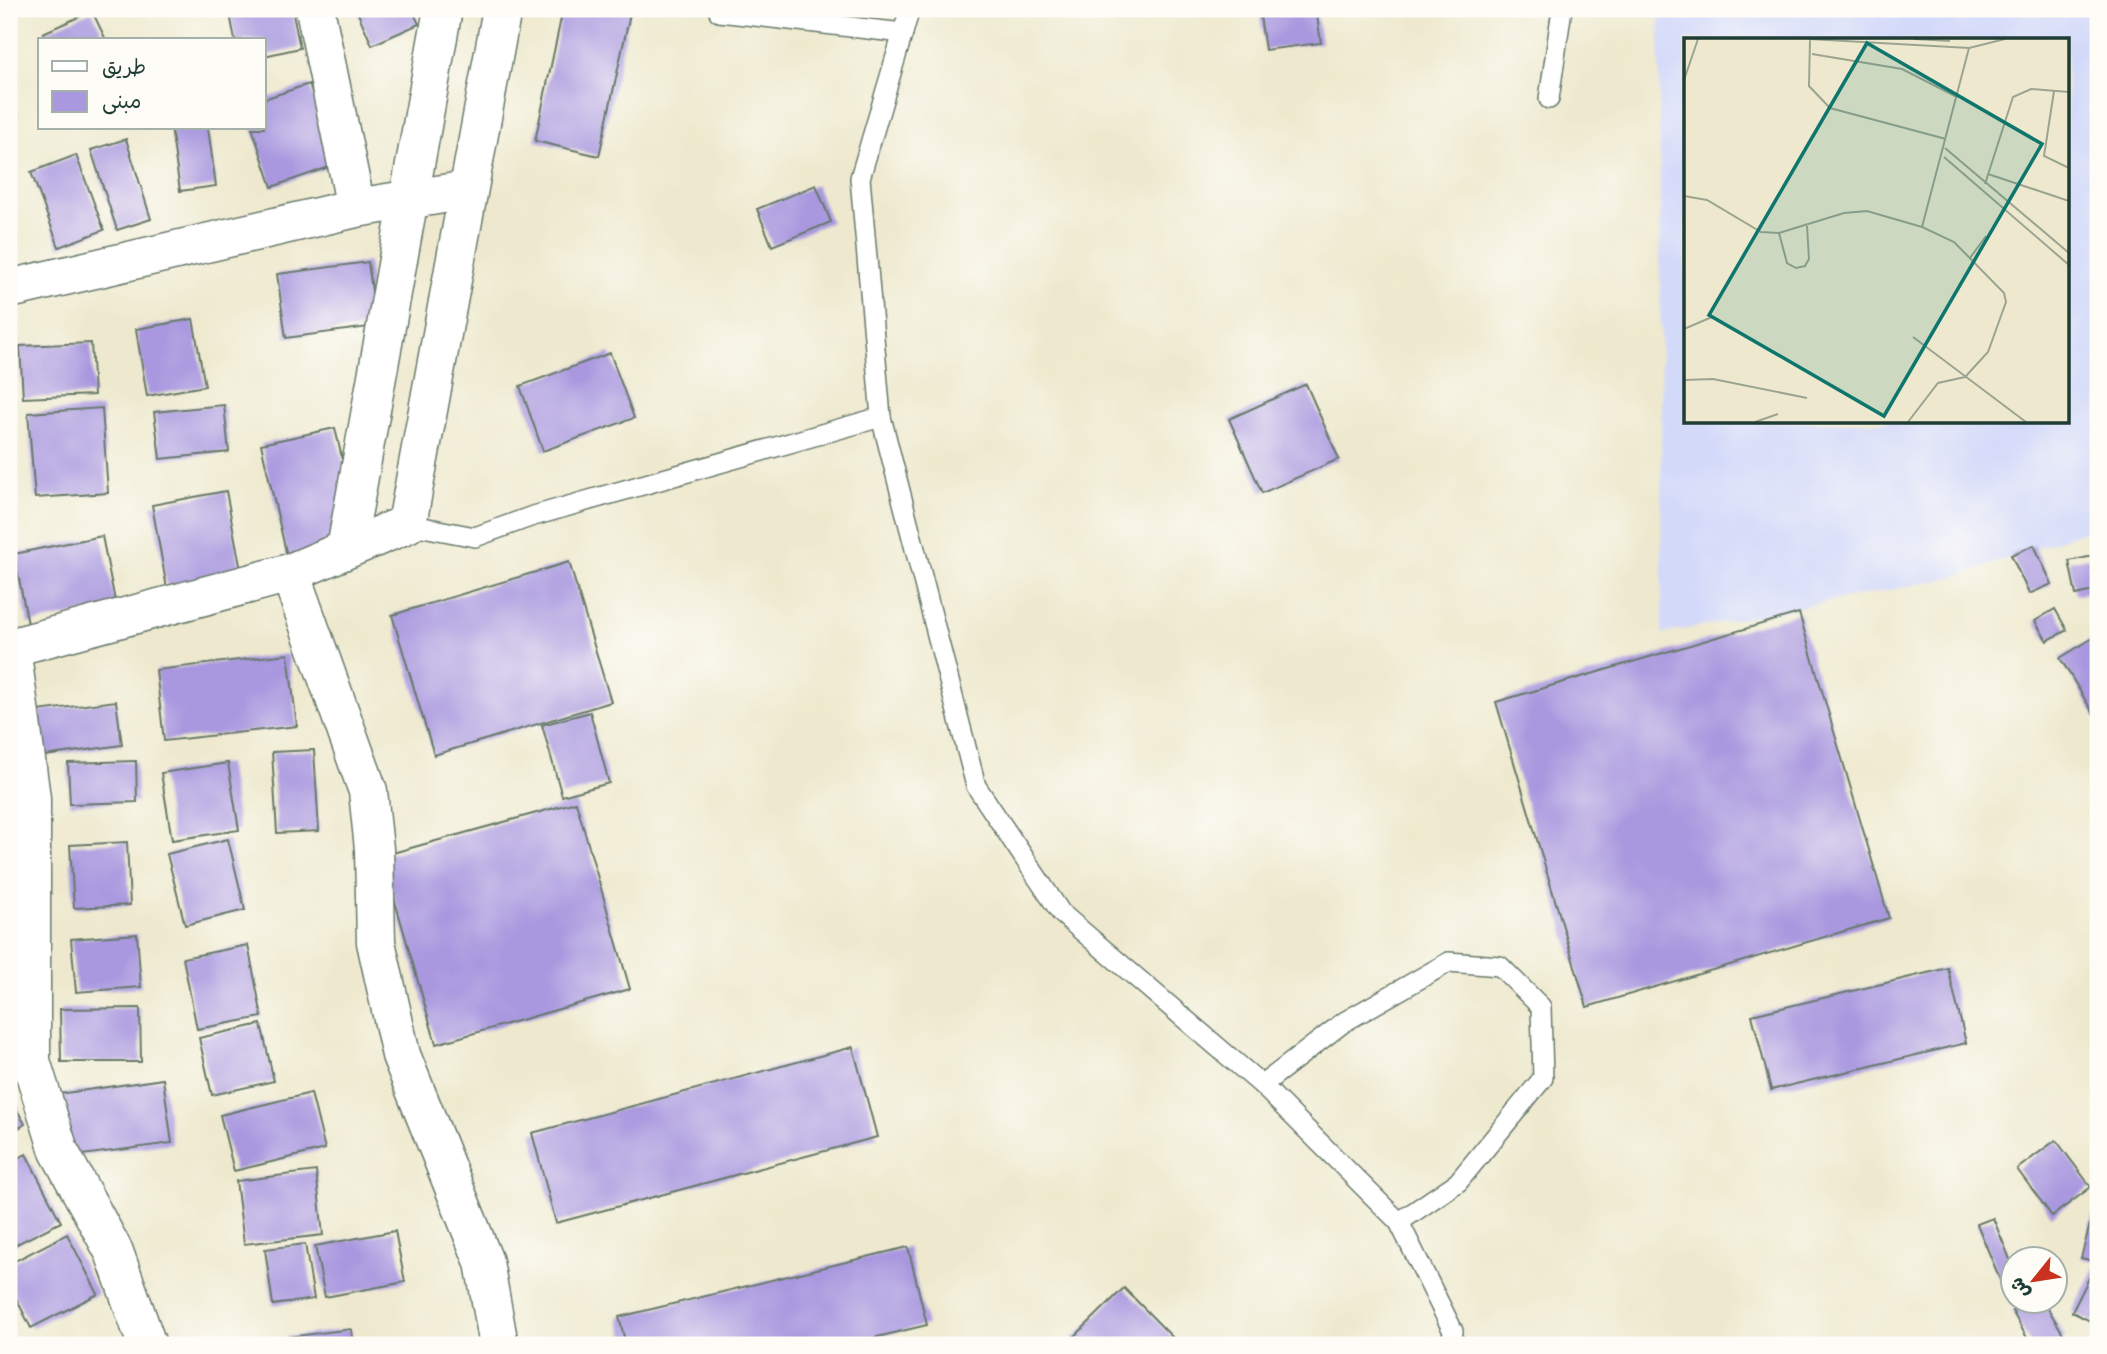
<svg xmlns="http://www.w3.org/2000/svg" width="2107" height="1354" font-family="'Patrick Hand','Playpen Sans Arabic',sans-serif">
	<rect width="100%" height="100%" fill="#fdfcf7"/>
	<filter id="ink" filterUnits="userSpaceOnUse"><feTurbulence type="fractalNoise" baseFrequency=".0143" numOctaves="2"/><feDisplacementMap in="SourceGraphic" scale="14" xChannelSelector="R" yChannelSelector="G"/><feConvolveMatrix kernelMatrix="1 2 1 2 8 2 1 2 1" color-interpolation-filters="sRGB"/></filter>
	<filter id="wash" filterUnits="userSpaceOnUse"><feTurbulence type="fractalNoise" baseFrequency=".00686" numOctaves="4" result="noise"/><feDisplacementMap in="SourceGraphic" scale="28" xChannelSelector="R" yChannelSelector="G"/><feGaussianBlur stdDeviation="1.57" result="paint"/><feColorMatrix in="noise" values="0 0 0 0 0 0 0 0 0 0 0 0 0 0 0 0 0 1.4 0 .05"/><feComposite in="paint" operator="in"/></filter>
	<g filter="url(#wash)">
		<rect width="100%" height="100%" fill="#eee9ce"/>
		<path fill="#d3d9f9" fill-rule="evenodd" d="M1659,9H2098V526L1955,577L1662,634ZM1685,40H2067V422H1685Z"/>
		<g id="blocks">
			<g fill="#a998df">
				<polygon points="229,9 292,9 300,48 264,56 264,40 235,40"/>
				<polygon points="356,9 412,9 419,24 372,45"/>
				<polygon points="563,9 631,9 599,156 535,141"/>
				<polygon points="1259,9 1316,9 1321,43 1265,50"/>
				<polygon points="92,11 106,40 47,40 43,33"/>
				<polygon points="309,84 338,164 272,187 252,128 264,128 264,99"/>
				<polygon points="9,89 17,117 9,119"/>
				<polygon points="171,128 208,128 216,186 180,191"/>
				<polygon points="126,139 151,219 117,230 91,150"/>
				<polygon points="76,155 104,230 59,247 31,172"/>
				<polygon points="816,185 831,222 772,246 757,209"/>
				<polygon points="368,262 377,326 286,338 277,274"/>
				<polygon points="193,319 205,386 147,396 136,329"/>
				<polygon points="91,343 94,395 23,398 20,346"/>
				<polygon points="610,353 634,418 543,451 520,386"/>
				<polygon points="1306,384 1339,459 1262,493 1229,419"/>
				<polygon points="224,405 229,452 160,459 154,412"/>
				<polygon points="102,408 108,493 35,498 28,413"/>
				<polygon points="335,428 364,553 290,569 261,444"/>
				<polygon points="226,491 245,592 170,605 152,505"/>
				<polygon points="102,536 116,606 28,624 14,554"/>
				<polygon points="2034,545 2052,584 2029,594 2011,555"/>
				<polygon points="2098,555 2098,590 2076,595 2069,561"/>
				<polygon points="569,562 611,702 434,755 392,615"/>
				<polygon points="2055,609 2067,630 2047,641 2035,621"/>
				<polygon points="1799,613 1889,918 1587,1007 1496,702"/>
				<polygon points="2098,635 2098,721 2060,658"/>
				<polygon points="288,654 297,726 164,741 156,670"/>
				<polygon points="116,701 122,745 44,756 37,711"/>
				<polygon points="590,712 609,783 562,796 542,725"/>
				<polygon points="314,750 319,831 277,833 272,752"/>
				<polygon points="136,761 137,802 70,804 68,763"/>
				<polygon points="228,763 239,830 172,840 161,773"/>
				<polygon points="576,802 630,989 436,1044 382,856"/>
				<polygon points="228,839 245,910 185,925 167,854"/>
				<polygon points="127,842 130,905 74,908 70,845"/>
				<polygon points="137,934 141,987 76,992 71,939"/>
				<polygon points="248,945 262,1017 197,1029 183,958"/>
				<polygon points="1948,968 1966,1043 1771,1090 1752,1015"/>
				<polygon points="140,1008 141,1062 61,1062 60,1009"/>
				<polygon points="261,1024 274,1081 212,1095 199,1038"/>
				<polygon points="853,1047 877,1137 556,1223 532,1133"/>
				<polygon points="163,1079 172,1143 68,1157 59,1094"/>
				<polygon points="311,1093 325,1149 234,1171 220,1115"/>
				<polygon points="9,1096 25,1124 9,1134"/>
				<polygon points="2056,1140 2091,1187 2052,1216 2017,1169"/>
				<polygon points="26,1154 61,1222 9,1248 9,1163"/>
				<polygon points="316,1171 323,1235 244,1244 236,1181"/>
				<polygon points="2097,1198 2098,1198 2098,1325 2072,1312 2097,1262 2081,1258"/>
				<polygon points="1993,1218 2012,1264 2012,1302 2022,1302 2011,1306 1977,1224"/>
				<polygon points="395,1231 405,1282 325,1297 315,1246"/>
				<polygon points="67,1234 98,1294 31,1328 9,1284 9,1264"/>
				<polygon points="305,1244 314,1299 273,1305 265,1249"/>
				<polygon points="908,1247 927,1325 844,1345 626,1345 619,1317"/>
				<polygon points="1124,1288 1180,1345 1066,1345"/>
				<polygon points="2029,1302 2044,1302 2065,1337 2051,1345 2031,1345 2012,1311"/>
				<polygon points="351,1329 353,1345 288,1345 287,1337"/>
			</g>
		</g>
	</g>
	<g filter="url(#ink)">
		<use href="#blocks" fill-opacity="0" stroke="#67796a" stroke-width="2"/>
		<g fill="none" stroke-linecap="round" stroke-linejoin="round">
			<g stroke="#67796a" stroke-width="22">
				<g id="lane">
					<polyline points="719,12 903,33"/>
					<polyline points="1549,99 1562,9"/>
					<polyline points="881,417 976,786 1061,913 1262,1085 1399,1222 1453,1331 1452,1345"/>
					<polyline points="407,524 475,537 530,517 881,417 860,178 910,9"/>
					<polyline points="1262,1085 1344,1022 1449,962 1500,966 1541,1007 1543,1078 1458,1182 1399,1222"/>
				</g>
			</g>
			<g stroke="#67796a" stroke-width="41">
				<g id="street">
					<polyline points="315,9 356,208"/>
					<polyline points="9,289 356,208 468,190"/>
					<polyline points="346,549 443,9"/>
					<polyline points="290,573 368,791 374,849 376,942 401,1055 484,1262 499,1345"/>
					<polyline points="11,647 31,798 31,1061 59,1151 114,1252 147,1345"/>
					<polyline points="9,648 290,573 407,524 502,9"/>
				</g>
			</g>
			<use href="#lane" stroke="#fff" stroke-width="19"/>
			<use href="#street" stroke="#fff" stroke-width="38"/>
		</g>
	</g>
	<g transform="translate(1684 38)">
		<rect width="385" height="385" fill="#eee9ce"/>
		<path fill="none" stroke="#9ba490" stroke-width="2" d="M125,1L285,10L321,1M126,1L125,48L146,70L262,101M230,1L266,3M128,16L218,31L273,59M0,42L14,1M370,53L360,118L385,130M261,110L385,215M260,119L385,227M304,136L385,163M301,146L329,59L347,51L385,54M0,158L23,162L77,194L95,195L160,175L183,173L238,189M95,195L103,225L112,230L121,228L125,221L123,188M286,220L302,198M0,291L28,279M229,299L342,384M0,342L29,341L123,360M71,384L94,376M224,384L254,345L281,339L304,314L322,264L320,255L270,204L238,189L285,10"/>
		<path fill="#0f766e" fill-opacity="0.15" stroke="#0f766e" stroke-width="3.5" d="M183,5L358,106L200,378L25,277Z"/>
		<rect width="385" height="385" fill="none" stroke="#1f3d34" stroke-width="3.5"/>
	</g>
	<rect width="2107" height="1354" fill="none" stroke="#fdfcf7" stroke-width="35"/>
	<rect x="38" y="38" width="228" height="91" fill="#fdfcf7" stroke="#a4b0a9" stroke-width="2"/>
	<rect x="52" y="61" width="35" height="10" fill="#ffffff" stroke="#a4b0a9" stroke-width="2"/>
	<text x="102" y="74" font-size="21" fill="#1f3d34">طريق</text>
	<rect x="52" y="91" width="35" height="21" fill="#a998df" stroke="#a4b0a9" stroke-width="2"/>
	<text x="102" y="108" font-size="21" fill="#1f3d34">مبنى</text>
	<g transform="translate(2034 1280) rotate(240)"><circle r="33" fill="#fdfcf7" stroke="#a4b0a9" stroke-width="2"/>
	<path d="M0-5L12 26L0 18L-12 26Z" fill="#c8321e"/>
	<text y="-10" font-size="19" font-weight="bold" text-anchor="middle" fill="#1f3d34">ش</text>
	</g>
</svg>
